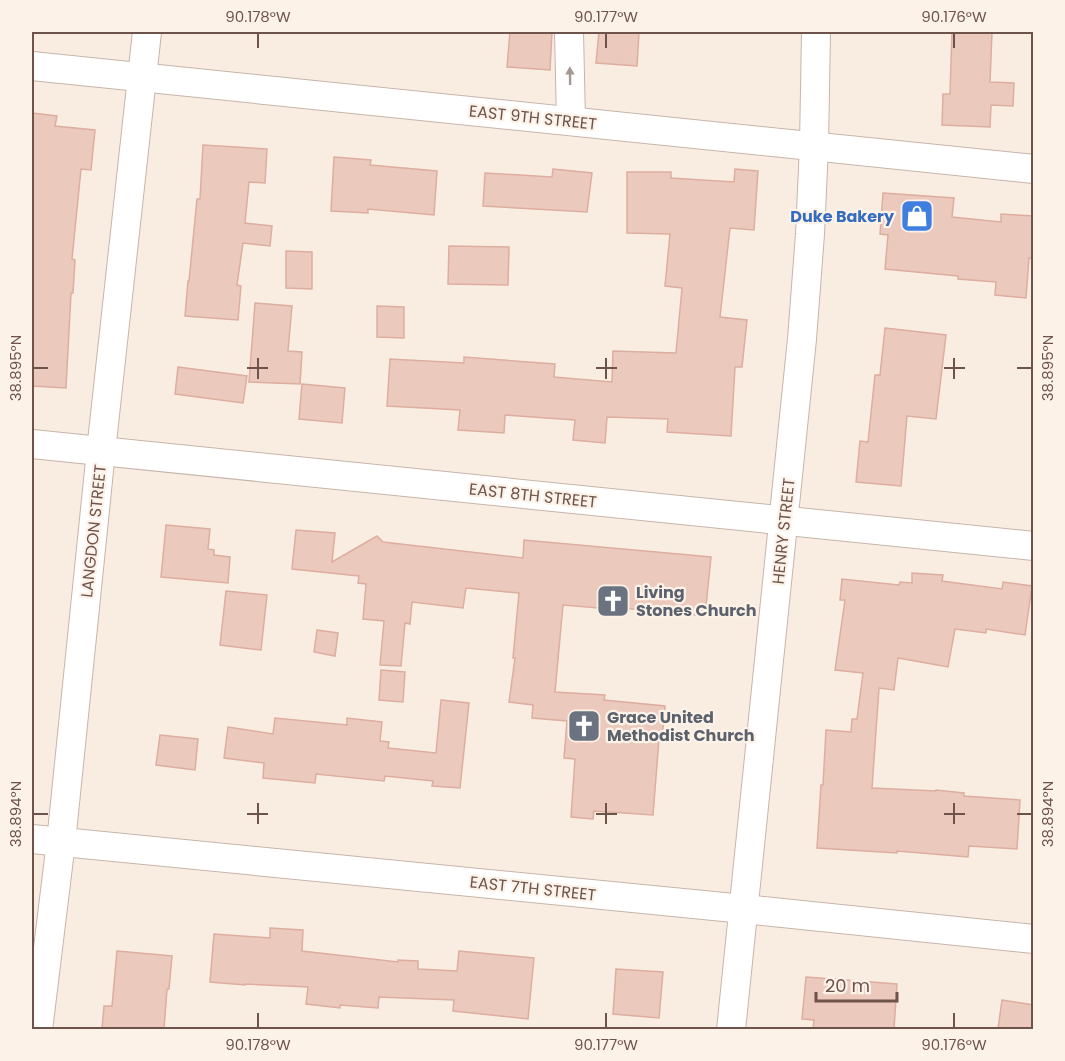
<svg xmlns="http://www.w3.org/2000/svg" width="1065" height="1061" font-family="Poppins,sans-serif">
	<rect width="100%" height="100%" fill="#f9ede2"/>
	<g fill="#ecc9bd" stroke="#ddae9f" stroke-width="1.5">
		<polygon points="510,32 552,32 550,70 507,67"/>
		<polygon points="599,32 639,32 637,66 596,63"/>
		<polygon points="952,32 992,32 990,82 1014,83 1013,106 991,105 990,127 942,125 943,94 950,94"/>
		<polygon points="32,113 57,116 55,126 95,130 91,170 81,169 72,259 75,260 73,293 71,293 66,388 32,386"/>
		<polygon points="203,145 267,149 265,183 249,182 245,223 272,226 270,246 243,243 237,285 241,286 238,320 185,316 188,281 189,281 197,199 200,199"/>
		<polygon points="334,157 371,160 370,165 437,171 434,215 368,209 368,213 331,211"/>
		<polygon points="553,169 592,173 587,212 483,206 485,173 552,177"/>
		<polygon points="735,169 758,171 754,230 730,228 720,317 747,320 742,367 735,367 731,436 667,432 668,419 607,417 605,443 573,440 575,420 505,415 504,433 458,430 460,410 387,406 390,359 464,363 464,357 555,364 554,377 612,382 613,351 676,353 682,288 665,286 670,234 627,233 627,172 671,172 671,178 734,182"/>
		<polygon points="883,193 954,198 952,217 1001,222 1001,214 1034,216 1034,259 1029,258 1026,298 995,295 996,282 958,279 958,276 885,269 888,235 880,234"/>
		<polygon points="449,246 509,247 508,285 448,284"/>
		<polygon points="286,251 312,252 312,289 286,288"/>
		<polygon points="255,303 292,306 288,351 302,352 300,384 249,382"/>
		<polygon points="377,306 404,307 404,338 377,337"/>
		<polygon points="885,328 946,335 936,419 907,416 901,486 856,482 860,441 868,442 875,375 880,375"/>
		<polygon points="178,367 247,376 243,403 175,394"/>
		<polygon points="302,384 345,388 342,423 299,419"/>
		<polygon points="166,525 210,529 208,549 214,550 214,555 230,557 228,583 161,577"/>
		<polygon points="296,530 335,533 332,562 377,536 383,542 523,558 524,540 711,557 705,616 622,608 622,610 563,605 555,692 605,695 604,700 665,706 662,739 659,739 653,815 594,811 593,819 571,817 575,759 564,758 567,721 532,718 533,705 509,702 515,658 513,658 519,593 466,588 463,608 412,602 410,624 405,623 401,666 380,665 384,621 363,619 366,584 358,583 359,576 292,569"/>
		<polygon points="912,573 943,575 942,581 1002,589 1003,582 1032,586 1025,635 986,629 986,633 955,629 948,667 898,658 894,690 879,688 872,788 936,791 936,790 964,793 964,796 1020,800 1017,849 969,846 968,857 897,851 897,853 817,848 821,785 823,785 826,730 851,732 852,719 857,719 863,673 835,670 845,600 840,600 842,579 899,585 900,582 912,583"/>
		<polygon points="226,591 267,595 261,650 220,645"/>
		<polygon points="317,630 338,633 335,656 314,652"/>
		<polygon points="381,670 405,672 403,702 379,700"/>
		<polygon points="441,700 469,703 460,788 432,786 433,781 385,776 384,781 316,774 315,783 263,778 264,763 224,758 228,727 273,734 275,718 347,725 347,718 382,722 380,741 389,742 388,748 436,753"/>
		<polygon points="160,735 198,739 195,770 156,765"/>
		<polygon points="270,928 303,930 302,951 398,962 398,960 418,961 418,969 457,971 459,951 534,958 528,1019 453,1011 454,1000 379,997 378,1008 340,1005 340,1008 306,1004 308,987 245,984 245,985 210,982 214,934 270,938"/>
		<polygon points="117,951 172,956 169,989 167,989 164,1029 102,1029 104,1006 112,1006"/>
		<polygon points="616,969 663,972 659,1018 613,1014"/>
		<polygon points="806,977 897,984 894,1029 813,1029 814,1020 802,1019"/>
		<polygon points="1002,1000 1034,1005 1034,1029 998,1029"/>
	</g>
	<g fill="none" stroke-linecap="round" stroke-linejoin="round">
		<g stroke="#c9b4aa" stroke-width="30">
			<g id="minor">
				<polyline points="569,32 571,121"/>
				<polyline points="32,66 1034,169"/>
				<polyline points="32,444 1034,546"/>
				<polyline points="32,839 744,909 1034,939"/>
				<polyline points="38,1030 61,842 101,451 147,32"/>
				<polyline points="731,1030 802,339 810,234 814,146 816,32"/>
			</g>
		</g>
		<use href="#minor" stroke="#fff" stroke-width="28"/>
	</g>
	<defs><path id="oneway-solid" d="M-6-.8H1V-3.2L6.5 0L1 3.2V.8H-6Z" transform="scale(1.5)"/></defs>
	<use fill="#a89893" href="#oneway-solid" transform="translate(570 76) rotate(-91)"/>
	<path fill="none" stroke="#6e534b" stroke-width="2" d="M258,33V48M606,33V48M954,33V48M258,358V379M606,358V379M954,358V379M33,368H48M247,368H268M596,368H617M944,368H965M1017,368H1032M258,803V824M606,803V824M954,803V824M33,814H48M247,814H268M596,814H617M944,814H965M1017,814H1032M258,1013V1028M606,1013V1028M954,1013V1028"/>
	<defs>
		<g id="shop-square" transform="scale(1.725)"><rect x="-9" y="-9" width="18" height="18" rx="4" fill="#3f7fe0" stroke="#fdf2e8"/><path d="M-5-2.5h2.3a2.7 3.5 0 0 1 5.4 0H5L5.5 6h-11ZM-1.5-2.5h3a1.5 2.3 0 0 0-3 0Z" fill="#fff"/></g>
		<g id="church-square" transform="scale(1.725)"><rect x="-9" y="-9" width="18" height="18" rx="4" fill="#6b7280" stroke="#fdf2e8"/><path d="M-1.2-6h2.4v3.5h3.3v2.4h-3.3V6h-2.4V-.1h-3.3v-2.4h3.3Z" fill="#fff"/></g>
	</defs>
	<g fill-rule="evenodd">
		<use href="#shop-square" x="917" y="216"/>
		<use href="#church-square" x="613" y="601"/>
		<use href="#church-square" x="584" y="726"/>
	</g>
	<g text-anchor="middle" stroke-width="4.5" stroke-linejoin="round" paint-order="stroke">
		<g font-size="16" fill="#6e534b" stroke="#fdf2e8">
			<text transform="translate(533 117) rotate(6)" y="6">EAST 9TH STREET</text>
			<text transform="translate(533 495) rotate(6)" y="6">EAST 8TH STREET</text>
			<text transform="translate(93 531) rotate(-84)" y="6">LANGDON STREET</text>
			<text transform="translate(783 531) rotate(-84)" y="6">HENRY STREET</text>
			<text transform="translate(533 888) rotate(6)" y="6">EAST 7TH STREET</text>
		</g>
		<g font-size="16" font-weight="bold" fill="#366cbe" stroke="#fdf2e8" text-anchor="end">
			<text x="894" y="222">Duke Bakery</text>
		</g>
		<g font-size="16" font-weight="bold" fill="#5b616d" stroke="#fdf2e8" text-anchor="start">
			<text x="636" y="598">Living<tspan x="636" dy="18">Stones Church</tspan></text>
			<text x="607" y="723">Grace United<tspan x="607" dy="18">Methodist Church</tspan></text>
		</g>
	</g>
	<rect width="1065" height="1061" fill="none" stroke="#fdf2e8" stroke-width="66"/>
	<path d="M816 992v9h81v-9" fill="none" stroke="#6e534b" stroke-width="3"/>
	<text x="825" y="992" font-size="18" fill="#6e534b" stroke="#fdf2e8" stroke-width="4.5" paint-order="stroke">20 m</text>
	<rect x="33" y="33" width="999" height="995" fill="none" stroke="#6e534b" stroke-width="2"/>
	<g font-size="15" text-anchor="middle" fill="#6e534b">
		<text x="258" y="22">90.178°W</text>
		<text x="606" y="22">90.177°W</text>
		<text x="954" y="22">90.176°W</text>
		<text transform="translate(16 368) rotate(-90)" y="5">38.895°N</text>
		<text transform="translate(1048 368) rotate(-90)" y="5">38.895°N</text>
		<text transform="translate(16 814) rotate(-90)" y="5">38.894°N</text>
		<text transform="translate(1048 814) rotate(-90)" y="5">38.894°N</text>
		<text x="258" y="1050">90.178°W</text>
		<text x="606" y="1050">90.177°W</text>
		<text x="954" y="1050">90.176°W</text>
	</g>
</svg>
